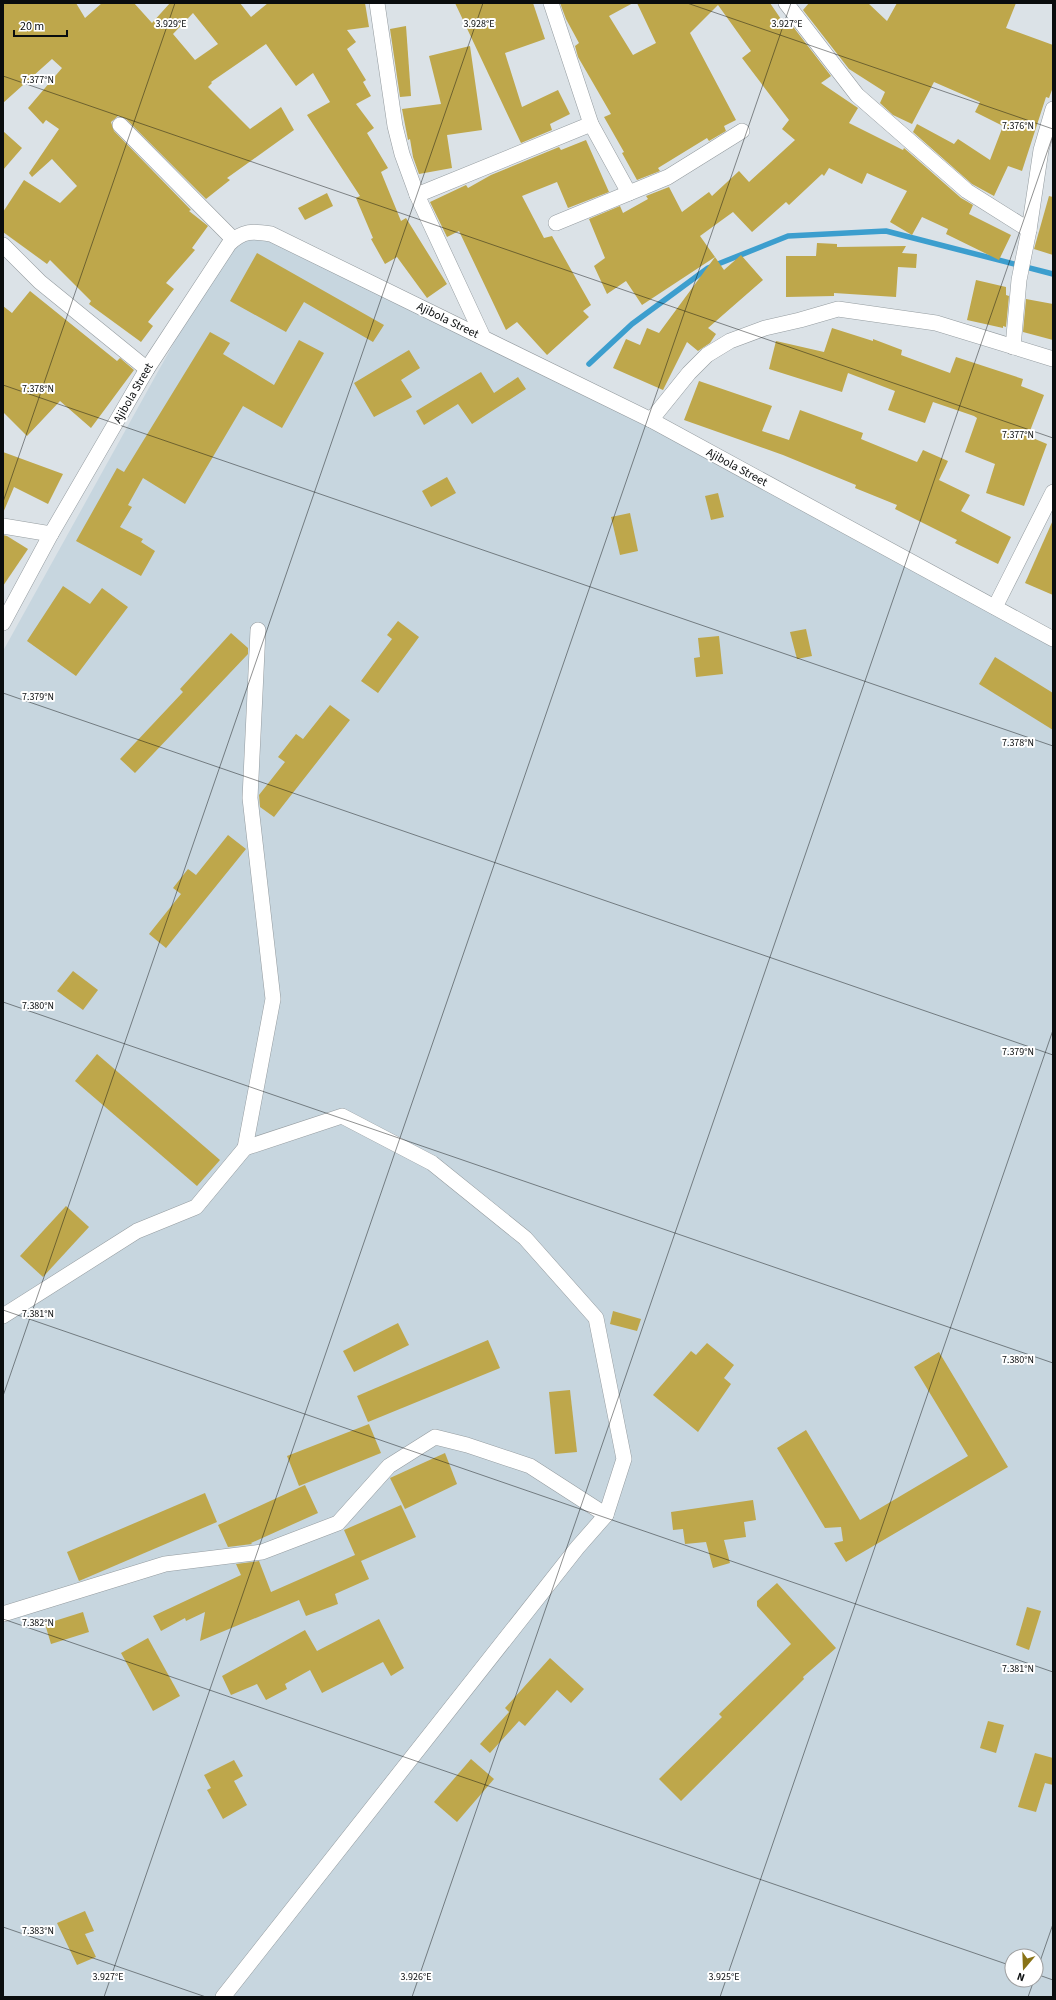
<svg xmlns="http://www.w3.org/2000/svg" width="1056" height="2000" font-family="'Source Sans 3',sans-serif">
	<rect width="100%" height="100%" fill="#dbe2e7"/>
	<path fill="#c7d6df" fill-rule="evenodd" d="M255,225L479,332L1053,643V1997H3V651L211,276ZM1012,1956H1036V1980H1012Z"/>
	<g fill="none" stroke-linecap="round" stroke-linejoin="round">
		<polyline stroke="#3c9ece" stroke-width="5.5" points="589,364 632,324 708,268 788,236 886,231 1053,274"/>
	</g>
	<g fill="#bea74b" fill-rule="evenodd">
		<path d="M3,3H76L85,18L102,3H134L152,23L170,3H240L251,17L268,3H365L369,27L347,30L356,42L347,49L366,80L363,82L371,96L356,104L374,128L367,133L388,168L381,172L401,221L406,218L447,284L427,298L397,257L385,264L371,239L373,238L356,198L360,196L307,115L330,102L313,73L296,86L266,44L211,82L212,83L208,87L250,129L281,107L294,130L227,178L230,180L206,199L126,119L118,116L111,122L114,131L191,210L189,211L208,226L192,248L195,250L166,283L174,289L148,322L153,326L141,342L89,304L91,301L50,260L47,264L3,232V212L24,180L60,203L77,186L52,159L32,177L29,173L59,129L46,120L43,124L28,108L62,68L52,59L3,103ZM193,13L218,44L195,60L173,34Z"/>
		<polygon points="455,3 533,3 545,39 505,53 522,107 558,90 570,114 550,124 552,130 521,143"/>
		<polygon points="560,3 633,3 609,16 633,55 656,43 637,3 770,3 785,25 787,23 789,26 791,24 831,76 821,83 858,108 849,123 903,150 904,148 961,198 973,205 969,214 1011,235 999,260 946,234 948,229 922,217 912,235 890,222 907,191 867,173 862,184 829,168 824,176 822,174 789,205 786,202 752,232 733,212 700,236 715,257 642,305 626,281 607,294 594,266 605,258 589,219 620,206 623,213 648,199 646,196 669,187 682,212 709,192 712,196 739,171 749,182 795,140 782,129 789,120 742,58 751,51 718,5 690,33 736,120 724,126 726,131 709,141 707,138 658,168 660,171 637,180 622,153 624,152 604,117 611,114 578,57 575,46 579,43 566,19"/>
		<polygon points="809,3 868,3 887,21 897,3 1016,3 1006,28 1053,45 1053,87 1049,98 1046,97 1022,171 1008,166 994,196 972,184 913,132 917,124 954,144 958,139 990,160 1003,126 975,112 980,102 934,82 912,124 893,115 880,103 885,92 849,69 803,10"/>
		<polygon points="406,26 411,96 400,97 390,29"/>
		<polygon points="470,46 482,130 447,135 452,168 419,174 413,157 410,139 408,140 402,109 441,104 429,56"/>
		<polygon points="3,131 22,148 3,170"/>
		<polygon points="586,140 609,192 568,208 557,182 522,196 544,238 552,236 591,305 583,311 589,317 547,355 517,322 506,330 459,231 447,237 430,202 466,185 468,188 491,175 559,147 561,150"/>
		<polygon points="327,193 333,206 305,220 298,208"/>
		<polygon points="1049,196 1053,197 1053,255 1034,249"/>
		<polygon points="817,243 837,244 837,247 906,246 902,253 917,254 916,268 898,267 896,297 834,293 834,296 786,297 786,256 816,256"/>
		<polygon points="257,253 384,325 373,342 304,302 286,332 230,301"/>
		<polygon points="741,255 763,280 708,328 716,334 710,343 698,351 687,342 663,390 613,368 626,339 640,345 647,328 659,333 715,257 724,270"/>
		<polygon points="976,280 1006,287 1006,295 1009,296 1006,327 1003,326 1003,328 967,320"/>
		<polygon points="30,291 117,361 120,358 134,370 91,428 60,401 27,436 3,412 3,306 12,313"/>
		<polygon points="1026,299 1053,304 1053,340 1023,332"/>
		<polygon points="832,328 873,341 873,339 902,350 901,355 950,373 956,357 1023,379 1021,386 1044,395 1028,436 1047,444 1024,506 986,493 995,464 965,452 977,418 974,416 933,402 925,423 888,410 895,391 848,373 842,392 769,369 776,341 824,352"/>
		<polygon points="210,332 230,343 223,354 274,385 299,340 324,353 282,428 243,406 185,504 143,478 128,505 132,507 120,527 143,539 141,542 155,551 141,576 76,541 117,468 124,472"/>
		<polygon points="409,350 420,368 401,380 412,397 374,417 354,383"/>
		<polygon points="481,372 494,393 518,377 526,389 472,424 458,404 424,425 416,411"/>
		<polygon points="699,381 772,406 762,431 789,440 800,410 863,433 861,439 917,462 923,450 948,461 939,480 970,495 961,511 1011,537 998,564 955,543 957,540 895,509 897,505 855,488 856,485 783,455 684,420"/>
		<polygon points="3,452 63,474 48,504 14,487 3,513"/>
		<polygon points="447,477 456,493 431,507 422,491"/>
		<polygon points="718,493 724,517 711,520 705,496"/>
		<polygon points="630,513 638,551 620,555 611,517"/>
		<polygon points="1053,520 1053,595 1025,583"/>
		<polygon points="3,535 7,536 28,549 3,586"/>
		<polygon points="63,586 90,604 102,588 128,607 76,676 27,641"/>
		<polygon points="398,621 419,637 378,693 361,681 392,639 387,635"/>
		<polygon points="806,629 812,656 797,659 790,632"/>
		<polygon points="231,633 248,648 248,654 135,773 120,759 183,692 180,689"/>
		<polygon points="719,636 723,674 696,677 694,658 700,657 698,638"/>
		<polygon points="995,657 1053,693 1053,730 979,684"/>
		<polygon points="330,705 350,720 274,817 260,807 259,795 285,762 278,757 296,734 303,739"/>
		<polygon points="228,835 246,849 166,948 149,934 181,894 173,888 188,869 196,875"/>
		<polygon points="73,971 98,990 83,1010 57,991"/>
		<polygon points="97,1054 220,1160 197,1186 75,1081"/>
		<polygon points="66,1206 89,1227 43,1277 20,1256"/>
		<polygon points="613,1311 641,1319 637,1331 610,1324"/>
		<polygon points="398,1323 409,1345 354,1372 343,1351"/>
		<polygon points="488,1340 500,1368 368,1422 357,1396"/>
		<polygon points="707,1343 734,1365 724,1378 731,1384 698,1432 653,1395 691,1351 696,1355"/>
		<polygon points="939,1352 1008,1467 846,1562 834,1543 843,1541 841,1527 825,1528 777,1448 806,1430 860,1520 968,1456 914,1367"/>
		<polygon points="570,1390 577,1452 555,1454 549,1392"/>
		<polygon points="369,1424 381,1453 299,1486 287,1456"/>
		<polygon points="445,1453 457,1484 405,1509 390,1478"/>
		<polygon points="305,1485 318,1513 251,1543 252,1544 228,1547 218,1525"/>
		<polygon points="205,1493 217,1522 79,1581 67,1552"/>
		<polygon points="753,1500 756,1520 744,1522 746,1537 724,1540 730,1563 713,1568 706,1542 685,1544 683,1529 673,1530 671,1512"/>
		<polygon points="401,1505 416,1537 361,1561 369,1579 335,1594 338,1604 306,1616 299,1600 200,1641 205,1612 186,1621 185,1618 161,1631 153,1616 241,1575 236,1564 259,1561 271,1592 355,1555 344,1530"/>
		<polygon points="777,1583 836,1648 803,1677 804,1679 681,1801 659,1779 722,1717 719,1714 791,1644 757,1606 757,1601"/>
		<polygon points="1027,1607 1041,1611 1029,1650 1016,1645"/>
		<polygon points="83,1612 89,1632 51,1644 45,1624"/>
		<polygon points="379,1619 404,1668 391,1676 383,1662 322,1693 310,1670 285,1684 287,1689 266,1700 257,1684 231,1695 222,1676 305,1630 317,1651"/>
		<polygon points="148,1638 180,1696 153,1711 121,1653"/>
		<polygon points="550,1658 584,1689 571,1703 557,1690 525,1726 519,1721 490,1753 480,1744 509,1712 505,1708"/>
		<polygon points="988,1721 1004,1725 996,1753 980,1748"/>
		<polygon points="1035,1753 1053,1758 1053,1785 1045,1783 1036,1812 1018,1807"/>
		<polygon points="471,1759 494,1779 457,1822 434,1802"/>
		<polygon points="234,1760 243,1776 234,1781 247,1805 223,1819 207,1790 211,1788 204,1775"/>
		<polygon points="85,1911 94,1931 85,1934 96,1957 77,1965 57,1923"/>
	</g>
	<g fill="none" stroke-linecap="round" stroke-linejoin="round">
		<g stroke="#959ca0" stroke-width="16">
			<g id="minor">
				<polyline points="377,3 395,126 402,154 417,195 483,337"/>
				<polyline points="551,3 591,124 629,193"/>
				<polyline points="786,3 857,95 967,191 1029,230"/>
				<polyline points="120,125 233,239"/>
				<polyline points="417,195 591,124"/>
				<polyline points="556,223 668,177 742,131"/>
				<polyline points="3,245 40,282 147,369"/>
				<polyline points="1013,347 1019,280 1029,230 1041,150 1053,109"/>
				<polyline points="651,420 689,373 707,355 730,341 765,328 800,320 838,309 936,323 1053,359"/>
				<polyline points="3,526 51,534"/>
				<polyline points="995,607 1053,492"/>
				<path d="M3,623L51,534L147,369L229,244C243,230 253,231 271,234L651,420L1053,639"/>
				<polyline points="245,1148 342,1116 432,1163 525,1238 596,1318 624,1459 606,1515"/>
				<polyline points="3,1316 137,1231 196,1207 245,1148 273,999 250,798 258,630"/>
				<polyline points="3,1614 165,1564 262,1552 338,1523 389,1466 435,1437 467,1445 530,1466 606,1515 577,1548 223,1997"/>
			</g>
		</g>
		<use href="#minor" stroke="#fff" stroke-width="15"/>
	</g>
	<path fill="none" stroke="#0a0d0e" stroke-width="1" stroke-opacity="0.45" d="M687,3L1053,129M3,76L1053,438M3,385L1053,746M3,502L175,3M3,693L1053,1055M3,1002L1053,1363M3,1310L1053,1672M3,1396L483,3M3,1619L1012,1966M3,1927L206,1997M1036,1973L1053,1924M1036,1974L1053,1980M104,1997L791,3M412,1997L1053,135M720,1997L1053,1030M1028,1997L1034,1980"/>
	<g text-anchor="middle" stroke-width="4" stroke-linejoin="round" paint-order="stroke">
		<g font-size="12" fill="#0a0d0e" stroke="#fff">
			<text transform="translate(448 320) rotate(26)" y="4">Ajibola Street</text>
			<text transform="translate(133 393) rotate(-60)" y="4">Ajibola Street</text>
			<text transform="translate(737 467) rotate(28)" y="4">Ajibola Street</text>
		</g>
	</g>
	<g font-size="10" text-anchor="middle" fill="#0a0d0e" stroke="#fff" stroke-width="4" stroke-linejoin="round" paint-order="stroke">
		<text x="787" y="27">3.927°E</text>
		<text x="171" y="27">3.929°E</text>
		<text x="479" y="27">3.928°E</text>
		<text x="38" y="83">7.377°N</text>
		<text x="1018" y="129">7.376°N</text>
		<text x="38" y="392">7.378°N</text>
		<text x="1018" y="438">7.377°N</text>
		<text x="38" y="700">7.379°N</text>
		<text x="1018" y="746">7.378°N</text>
		<text x="38" y="1009">7.380°N</text>
		<text x="1018" y="1055">7.379°N</text>
		<text x="38" y="1317">7.381°N</text>
		<text x="1018" y="1363">7.380°N</text>
		<text x="38" y="1626">7.382°N</text>
		<text x="1018" y="1672">7.381°N</text>
		<text x="38" y="1934">7.383°N</text>
		<text x="108" y="1980">3.927°E</text>
		<text x="416" y="1980">3.926°E</text>
		<text x="724" y="1980">3.925°E</text>
	</g>
	<rect width="1056" height="2000" fill="none" stroke="#0a0d0e" stroke-width="8"/>
	<g transform="translate(1024 1968) rotate(199)"><circle r="19" fill="#ffffff" stroke="#9d9e9f"/>
	<path d="M0-3L7 15L0 10L-7 15Z" fill="#897316"/>
	<text y="-6" font-size="11" font-weight="bold" text-anchor="middle" fill="#0a0d0e">N</text>
	</g>
	<path d="M14 30v6h53v-6" fill="none" stroke="#0a0d0e" stroke-width="2"/>
	<text x="20" y="30" font-size="12" fill="#0a0d0e" stroke="#ffffff" stroke-width="3" paint-order="stroke">20 m</text>
</svg>
